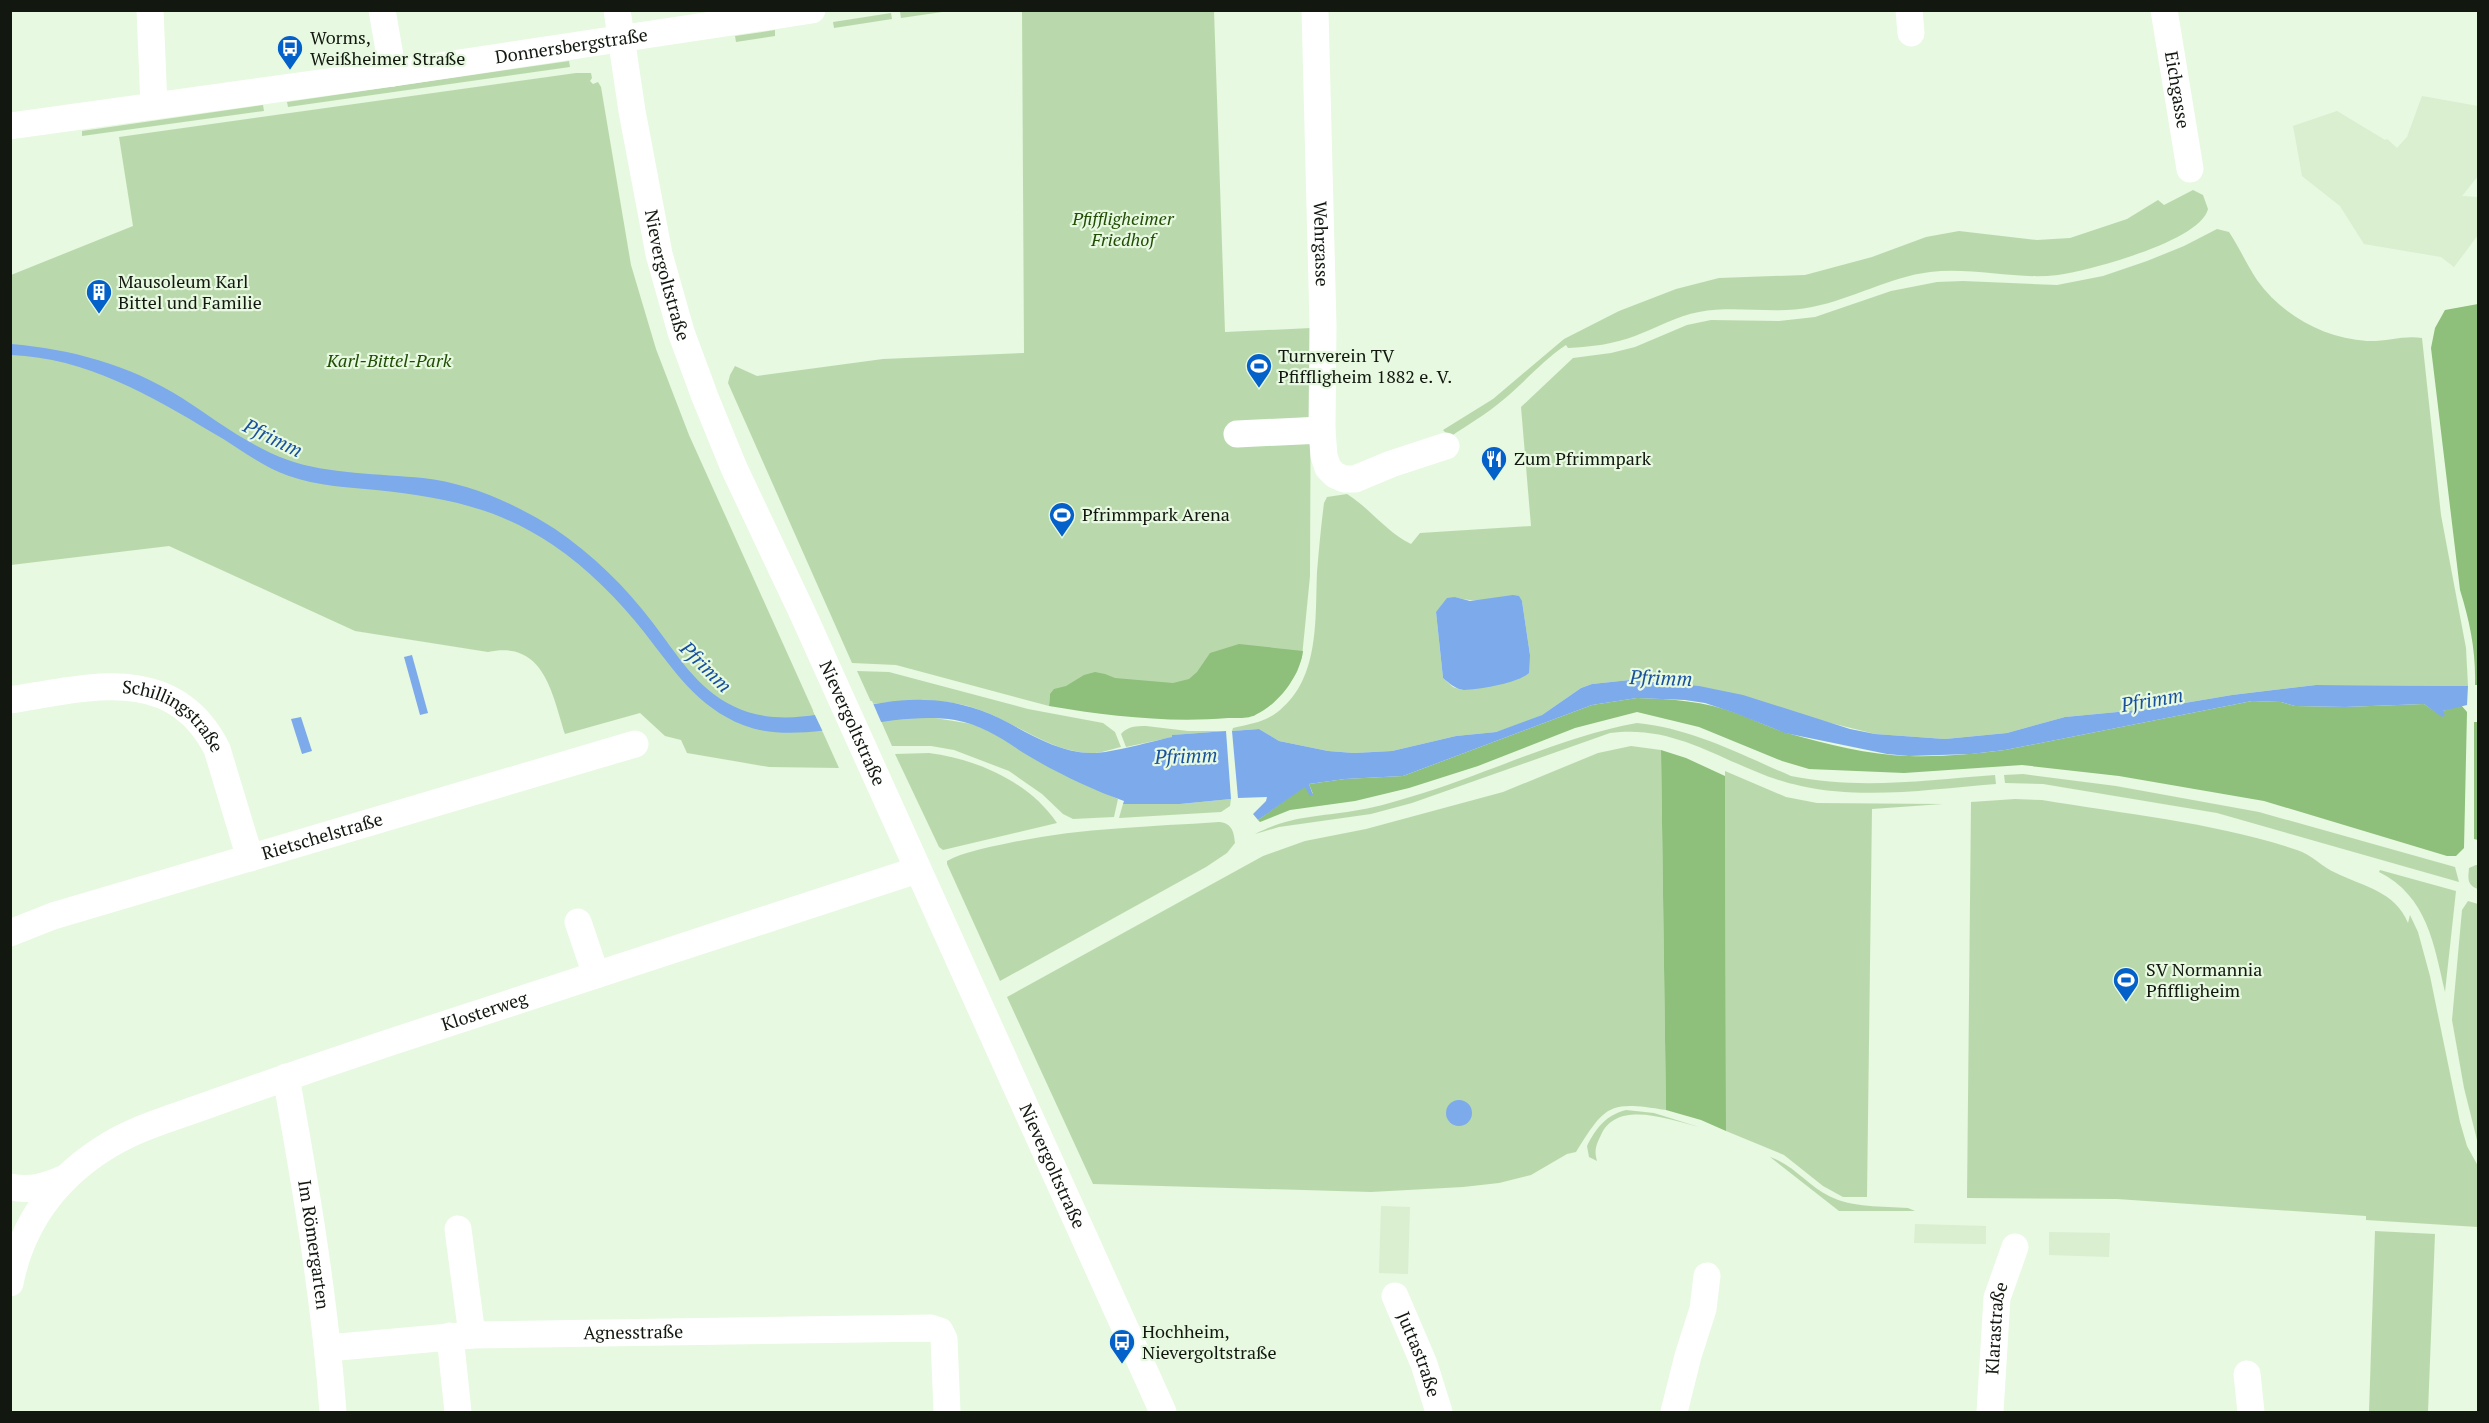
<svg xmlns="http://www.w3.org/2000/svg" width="2489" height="1423" font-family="'PT Serif',serif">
	<rect width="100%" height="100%" fill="#e7f9e0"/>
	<g fill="#d9efd0">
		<polygon points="2422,96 2478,106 2478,176 2462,196 2478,197 2478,235 2454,267 2441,257 2364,244 2340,206 2302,176 2298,153 2293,126 2337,111 2385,140 2387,139 2397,148 2407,137"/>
		<polygon points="1381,1206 1410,1207 1408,1274 1379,1273"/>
		<polygon points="1915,1224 1986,1226 1986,1244 1914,1243"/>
		<polygon points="2049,1232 2110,1233 2109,1257 2049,1255"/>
	</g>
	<g fill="#b9d9ac" fill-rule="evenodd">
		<polygon points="909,11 949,10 949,11 901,18 900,12"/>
		<polygon points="1022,11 1214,11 1225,332 1311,328 1310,576 1302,657 1297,672 1283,693 1254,716 1050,694 1049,706 896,665 852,663 728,383 730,375 735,366 757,376 883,359 1024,353"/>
		<polygon points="891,13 892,19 834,28 833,22"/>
		<polygon points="775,30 775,36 736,42 735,36"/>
		<polygon points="569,61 570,67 288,107 287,102"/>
		<path d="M576,73H591L592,78L590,81L593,84L598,82L601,87L631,265L656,349L689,435L839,768L769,767L687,753L681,740L665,736L640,713L565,734C552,693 544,640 488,652L355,631L169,546L11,565V275L133,226L119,137Z"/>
		<polygon points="263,105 264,111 82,136 82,131"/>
		<path d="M2193,190L2203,195L2208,209C2201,241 2088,271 2058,275C2015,280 1973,267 1930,272C1889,277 1853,299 1812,307C1775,315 1737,305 1699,312C1677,316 1656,328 1635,336C1614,344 1591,347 1568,348L1566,345C1542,361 1525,382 1503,400C1487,414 1467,425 1450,437L1443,430L1493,399L1564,339L1619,311L1676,289L1719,278L1805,275L1872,257L1926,237L1959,231L2037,240L2070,238L2127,219L2158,200L2164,205Z"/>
		<path d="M2217,229L2229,232C2239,247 2247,265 2257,280C2282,315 2323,338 2367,341C2385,342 2404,335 2422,338L2441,515L2466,648L2468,686L2316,685L2232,695L2149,709L2065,717L2007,733L1945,739L1875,734L1660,681L1630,680L1592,684L1581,688L1542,715L1524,723L1496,732L1456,736L1392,751L1354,753L1328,751L1279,741L1259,729L1232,731L1233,728C1250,724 1266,722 1280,710C1320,677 1315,618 1317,572C1319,549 1321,526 1324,503L1327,497L1347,494C1371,509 1386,532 1411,544L1420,533L1531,526L1521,407L1573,358L1611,353L1635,347L1687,325L1711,320L1779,321L1815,317L1891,291L1937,282L1963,281L2057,285L2103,276L2147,261L2184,246ZM1455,597C1472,603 1503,600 1522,601L1530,655L1462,690L1453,687L1443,678L1436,612Z"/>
		<path d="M857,671L889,672L1028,709L1103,723L1115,732L1121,747C1112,749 1099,754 1089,753C1047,751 1013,720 974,708C940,697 907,701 872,704Z"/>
		<polygon points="909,717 929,717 972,724 994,733 1022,751 1060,772 1118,799 1114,817 1073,819 1063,814 1042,794 1009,771 954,750 931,746 892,746 881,721"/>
		<path d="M1637,723C1691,728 1742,755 1791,776C1859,790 1927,780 1995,775L1996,784C1932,789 1865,800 1801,786C1733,772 1684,723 1610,733L1412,803L1371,814L1279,827L1255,834C1291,816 1315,817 1353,811C1372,808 1391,803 1410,797C1486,775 1559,737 1637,723Z"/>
		<path d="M1146,726L1188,731H1226L1173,735V737L1126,747L1121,734C1128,726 1136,726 1146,726Z"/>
		<path d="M1631,746L1661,750L1666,1110C1609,1101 1606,1104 1576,1152L1567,1154L1531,1175L1499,1183L1463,1187L1371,1192L1093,1184L1007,997L1263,856L1305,841L1366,829L1503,792L1598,753Z"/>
		<path d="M929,753C977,759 1029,782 1057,823L943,850L939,847L895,754Z"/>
		<polygon points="1725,771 1786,797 1817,803 1943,804 1872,809 1867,1197 1843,1197 1823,1186 1784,1155 1726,1131"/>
		<polygon points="2023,774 2116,786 2259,812 2455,867 2459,882 2217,813 2043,784 2005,783 2004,775"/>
		<polygon points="1231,799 1230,806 1221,812 1119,818 1123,804 1180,804"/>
		<path d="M2015,799L2042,800C2125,814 2218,823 2297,850C2311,854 2322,867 2336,873C2364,887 2395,891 2408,923L2410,915L2418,932L2430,976L2460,1122L2467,1146L2478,1166V1227L2366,1220V1216L2117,1199L1967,1198L1971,802Z"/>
		<path d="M1219,822C1232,823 1234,832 1235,843L1227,853L1206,867L1000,981L947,864V861C964,852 985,848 1004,844C1075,828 1147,827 1219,822Z"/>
		<path d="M2476,865H2478V889C2467,885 2468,879 2469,868Z"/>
		<path d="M2380,870L2456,891L2445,992C2434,944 2427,896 2379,872Z"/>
		<polygon points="2468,901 2478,904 2478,1144 2464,1088 2452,1020 2462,910"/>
		<path d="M1626,1110L1654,1113L1699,1127C1670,1120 1617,1099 1601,1135C1596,1145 1594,1150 1597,1161L1589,1157L1587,1146C1596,1128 1606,1115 1626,1110Z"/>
		<path d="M1770,1157C1794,1165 1808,1186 1829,1196C1853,1208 1882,1206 1908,1208L1915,1211H1839Z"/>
		<polygon points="2375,1231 2435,1234 2428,1412 2369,1412"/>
	</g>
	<g fill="#8ebf7b">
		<path d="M2478,304V685H2475C2476,652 2470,622 2460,590L2431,348L2435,328L2445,310Z"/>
		<path d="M1239,644L1303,651C1300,676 1278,705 1255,715C1248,719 1236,718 1228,718C1168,723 1108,716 1049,706L1050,694L1054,689L1066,686L1084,675L1095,672L1105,674L1115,678L1173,683L1189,679L1197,672L1210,653Z"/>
		<path d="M1637,698C1672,699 1704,701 1736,713C1753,719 1770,728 1787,733C1825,744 1869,755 1909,756C1941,757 1973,754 2005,750L2252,701L2281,702L2295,706L2345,707L2424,704L2442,716L2443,711L2461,705L2467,712L2464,848L2456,856H2447L2264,801L2119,776L2022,765L1904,773L1809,769L1782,761L1699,727L1637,712L1575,728L1478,766L1409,788L1355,801L1290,810L1260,822L1258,820L1305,786L1313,794L1309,784L1345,779L1403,776L1592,705Z"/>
		<polygon points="2474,722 2478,722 2478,840 2474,839"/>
		<polygon points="1661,750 1686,758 1725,776 1726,1131 1701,1120 1666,1110"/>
	</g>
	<g fill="#7daaeb">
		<path d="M11,344C71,349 130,365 182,398C216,420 249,446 288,460C327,474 381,474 423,478C469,483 516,504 555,529C592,554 626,587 653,623C676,653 697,689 733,706C794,736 861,697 924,700C950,700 976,707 999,718C1027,732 1057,752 1090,753C1109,754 1152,741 1172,737V735L1226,731L1231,799L1180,804H1123L1124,801C1090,789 1053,771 1022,752C1000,737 981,725 955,720C886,709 804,749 743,725C697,707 673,669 644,632C619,600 587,568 553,545C497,507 442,497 376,490C347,487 317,486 289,476C262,467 238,447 213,433C150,395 86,358 11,355Z"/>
		<path d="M1513,595L1519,596L1522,601L1530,655L1529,673C1519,683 1478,690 1464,690C1455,689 1449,683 1443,678L1436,612L1447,598L1455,597L1470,601Z"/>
		<polygon points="412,655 428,713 420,715 404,657"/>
		<polygon points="1630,680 1699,686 1743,695 1850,729 1875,734 1945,739 2007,733 2065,717 2149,709 2232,695 2316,685 2468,686 2467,705 2443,711 2445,715 2442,717 2424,704 2345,707 2295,706 2281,702 2252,701 2005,750 1971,754 1909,756 1887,754 1785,733 1735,713 1705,703 1685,700 1637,698 1592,705 1403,776 1345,779 1309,784 1313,795 1310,796 1305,787 1258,820 1253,814 1266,801 1267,797 1238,798 1232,731 1259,729 1279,741 1328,751 1354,753 1392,751 1456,736 1496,732 1542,715 1581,688 1592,684"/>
		<polygon points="301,717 312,751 302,754 291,719"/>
		<circle cx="1459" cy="1113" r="13"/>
	</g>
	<polygon fill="#e7f9e0" points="872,701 882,724 823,732 813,711"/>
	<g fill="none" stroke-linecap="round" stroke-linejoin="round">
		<g stroke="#fff" stroke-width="27">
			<polyline points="150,10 154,106"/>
			<polyline points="382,10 393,73"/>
			<path id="s1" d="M617,10L632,111L659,254L681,332L705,397L734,468L802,612L1163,1412"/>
			<path id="s2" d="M1315,10L1323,325L1322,430L1324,456L1328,468L1335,475L1344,479H1355L1391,464L1446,446"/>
			<polyline points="1909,10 1911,33"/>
			<path id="s3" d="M2164,10L2190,169"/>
			<path id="s4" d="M10,126L393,73L812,10"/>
			<polyline points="1237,434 1322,430"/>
			<path id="s5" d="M10,700C87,688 173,662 217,749L250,858"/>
			<polyline points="578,922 596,975"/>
			<path id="s6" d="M10,933L53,916L635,744"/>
			<path id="s7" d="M286,1077C306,1188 325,1300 333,1412"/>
			<path d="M10,1187C31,1191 44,1187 63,1179"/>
			<polyline points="458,1229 472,1335"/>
			<path id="s8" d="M10,1283C22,1223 56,1177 109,1145C139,1127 172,1118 205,1106C267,1084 328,1063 391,1042C566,985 742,927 917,870"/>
			<path id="s9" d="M1395,1296L1424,1364L1439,1412"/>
			<polyline points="450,1336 458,1412"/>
			<path id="s10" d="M328,1348L472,1335L931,1328L940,1331L944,1339L947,1412"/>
			<polyline points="2247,1374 2251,1412"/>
			<polyline points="1674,1412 1688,1356 1703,1309 1707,1276"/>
			<path id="s11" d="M1990,1412L1997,1298L2015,1247"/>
		</g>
	</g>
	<defs>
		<g id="bus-pin" transform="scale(1.35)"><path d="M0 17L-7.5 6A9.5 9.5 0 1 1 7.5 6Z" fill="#0561ca" stroke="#e7f9e0"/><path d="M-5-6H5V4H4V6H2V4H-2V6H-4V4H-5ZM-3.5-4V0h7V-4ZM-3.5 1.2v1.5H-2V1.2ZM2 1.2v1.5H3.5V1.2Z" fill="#fff"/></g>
		<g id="building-pin" transform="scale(1.35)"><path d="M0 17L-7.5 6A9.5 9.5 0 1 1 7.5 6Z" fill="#0561ca" stroke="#e7f9e0"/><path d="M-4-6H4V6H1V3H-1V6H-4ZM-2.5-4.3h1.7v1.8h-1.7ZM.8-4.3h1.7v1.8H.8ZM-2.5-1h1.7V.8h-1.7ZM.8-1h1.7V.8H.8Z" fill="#fff"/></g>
		<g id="stadium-pin" transform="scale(1.35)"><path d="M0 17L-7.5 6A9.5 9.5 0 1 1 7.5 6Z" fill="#0561ca" stroke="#e7f9e0"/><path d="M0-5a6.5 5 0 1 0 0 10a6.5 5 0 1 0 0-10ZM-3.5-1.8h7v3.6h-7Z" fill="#fff"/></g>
		<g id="restaurant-pin" transform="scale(1.35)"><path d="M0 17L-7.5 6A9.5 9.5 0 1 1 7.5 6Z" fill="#0561ca" stroke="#e7f9e0"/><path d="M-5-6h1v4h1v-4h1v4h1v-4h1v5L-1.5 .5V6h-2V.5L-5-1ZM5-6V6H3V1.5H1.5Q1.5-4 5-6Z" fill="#fff"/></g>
	</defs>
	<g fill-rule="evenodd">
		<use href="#bus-pin" x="290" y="48"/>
		<use href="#building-pin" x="99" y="292"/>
		<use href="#stadium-pin" x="1259" y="366"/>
		<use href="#restaurant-pin" x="1494" y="459"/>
		<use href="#stadium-pin" x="1062" y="515"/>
		<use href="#stadium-pin" x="2126" y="980"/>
		<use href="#bus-pin" x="1122" y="1342"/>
	</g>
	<g text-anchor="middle" stroke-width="4.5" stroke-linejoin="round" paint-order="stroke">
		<g font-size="18" fill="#12180f" stroke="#e7f9e0" text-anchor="start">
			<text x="310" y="44">Worms,<tspan x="310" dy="21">Weißheimer Straße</tspan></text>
			<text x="118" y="288">Mausoleum Karl<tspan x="118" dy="21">Bittel und Familie</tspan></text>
			<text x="1278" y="362">Turnverein TV<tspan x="1278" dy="21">Pfiffligheim 1882 e. V.</tspan></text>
			<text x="1514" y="465">Zum Pfrimmpark</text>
			<text x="1082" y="521">Pfrimmpark Arena</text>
			<text x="2146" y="976">SV Normannia<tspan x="2146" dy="21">Pfiffligheim</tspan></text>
			<text x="1142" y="1338">Hochheim,<tspan x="1142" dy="21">Nievergoltstraße</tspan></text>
		</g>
		<g font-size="18" fill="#12180f" stroke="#e7f9e0">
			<text dy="6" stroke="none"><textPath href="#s4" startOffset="567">Donnersbergstraße</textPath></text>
			<text dy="6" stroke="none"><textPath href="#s3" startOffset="81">Eichgasse</textPath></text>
			<text dy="6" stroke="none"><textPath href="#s2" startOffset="234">Wehrgasse</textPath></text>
			<text dy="6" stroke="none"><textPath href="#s1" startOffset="270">Nievergoltstraße</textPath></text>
			<text dy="6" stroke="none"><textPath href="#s5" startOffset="174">Schillingstraße</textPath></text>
			<text dy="6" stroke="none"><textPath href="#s1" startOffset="756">Nievergoltstraße</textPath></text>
			<text dy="6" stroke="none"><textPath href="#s6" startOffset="327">Rietschelstraße</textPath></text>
			<text dy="6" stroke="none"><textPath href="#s8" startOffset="574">Klosterweg</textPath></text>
			<text dy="6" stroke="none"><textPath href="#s1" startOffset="1242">Nievergoltstraße</textPath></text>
			<text dy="6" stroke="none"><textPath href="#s7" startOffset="170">Im Römergarten</textPath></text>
			<text dy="6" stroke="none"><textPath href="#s11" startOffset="84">Klarastraße</textPath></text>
			<text dy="6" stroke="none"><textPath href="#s10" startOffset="306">Agnesstraße</textPath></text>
			<text dy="6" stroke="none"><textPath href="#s9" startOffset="63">Juttastraße</textPath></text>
		</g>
		<g font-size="18" font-style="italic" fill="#214d05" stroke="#e7f9e0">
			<text x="1123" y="225">Pfiffligheimer<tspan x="1123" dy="21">Friedhof</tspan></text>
			<text x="389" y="367">Karl-Bittel-Park</text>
		</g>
		<g font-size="20" font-style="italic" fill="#17509c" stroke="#e7f9e0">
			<text transform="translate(273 438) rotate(26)" y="7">Pfrimm</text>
			<text transform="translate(706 667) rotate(45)" y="7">Pfrimm</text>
			<text transform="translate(1661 678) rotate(2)" y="7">Pfrimm</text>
			<text transform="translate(2152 700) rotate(-10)" y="7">Pfrimm</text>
			<text transform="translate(1186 756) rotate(-2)" y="7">Pfrimm</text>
		</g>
	</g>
	<rect width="2489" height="1423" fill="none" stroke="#12180f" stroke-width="24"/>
</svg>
